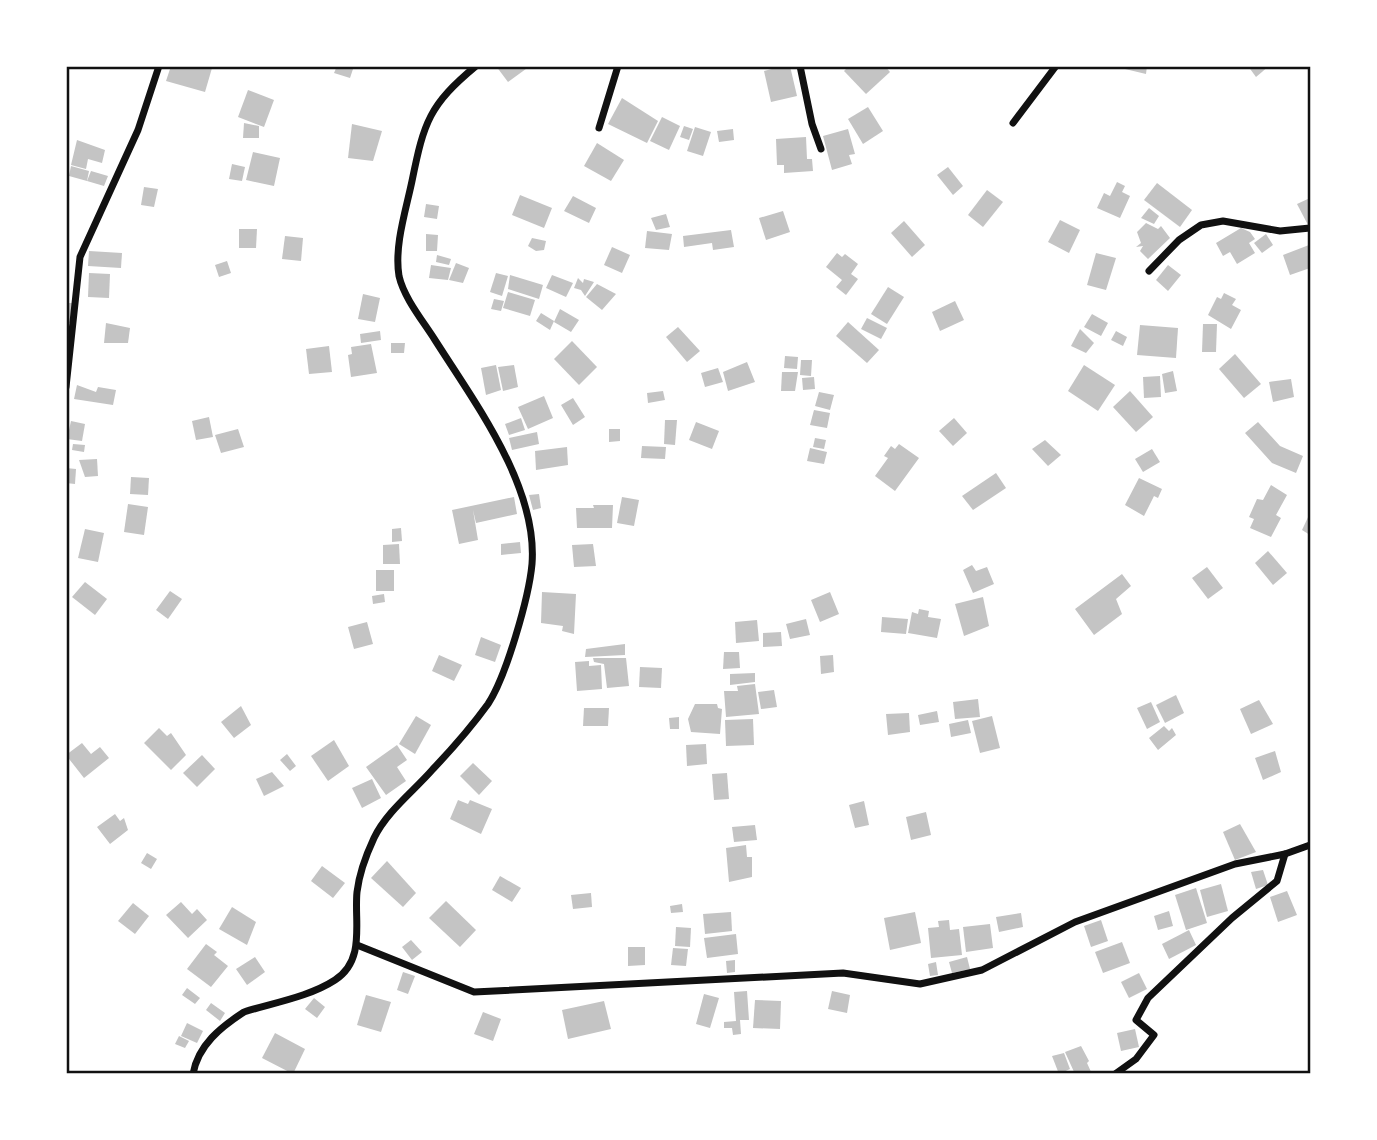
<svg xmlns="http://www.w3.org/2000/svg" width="1377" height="1140" font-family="'Varela Round',sans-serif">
	<rect width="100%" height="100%" fill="#fff"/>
	<g fill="#c4c4c4">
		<polygon points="171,66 212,68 205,92 166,81"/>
		<polygon points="337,66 354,66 350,78 334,73"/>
		<polygon points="496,66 530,66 508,82"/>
		<polygon points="783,66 790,66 797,96 771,102 764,71"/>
		<polygon points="849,66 885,66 890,72 866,94 844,71"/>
		<polygon points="1126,66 1147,66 1146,74 1125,69"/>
		<polygon points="1248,66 1269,66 1256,77"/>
		<polygon points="248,90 274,100 264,127 238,117"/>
		<polygon points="622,98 658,121 647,143 608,124"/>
		<polygon points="868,107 883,131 863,144 848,119"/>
		<polygon points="662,117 680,126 669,150 650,141"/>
		<polygon points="244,123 259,126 259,138 243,138"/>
		<polygon points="352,124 382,131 373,161 348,158"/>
		<polygon points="684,126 693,129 689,140 680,137"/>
		<polygon points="695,127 711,132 703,156 687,151"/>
		<polygon points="733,129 734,140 719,142 717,131"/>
		<polygon points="848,129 855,154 849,155 852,164 832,170 823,136"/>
		<polygon points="806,137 807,159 812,159 813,171 784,173 784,165 777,165 776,139"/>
		<polygon points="77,140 105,150 102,163 88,159 86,169 71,165"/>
		<polygon points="597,143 624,160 611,181 584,166"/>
		<polygon points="253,152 280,158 274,186 246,180"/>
		<polygon points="232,164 245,167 242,181 229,179"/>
		<polygon points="71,166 89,171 87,181 69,176"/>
		<polygon points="948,167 963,186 953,195 937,175"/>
		<polygon points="91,171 108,176 104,186 87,181"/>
		<polygon points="1117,182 1125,186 1122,192 1130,196 1120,218 1097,208 1104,193 1110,196"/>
		<polygon points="1157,183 1192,210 1180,227 1144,200"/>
		<polygon points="144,187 158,189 154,207 141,205"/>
		<polygon points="987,190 1003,202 983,227 968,215"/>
		<polygon points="520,195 552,208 544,228 512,215"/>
		<polygon points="573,196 596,208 589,223 564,211"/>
		<polygon points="1310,198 1310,223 1308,225 1297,204"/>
		<polygon points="426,204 439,206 437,219 424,217"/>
		<polygon points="1149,208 1159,216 1154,224 1141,218"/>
		<polygon points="783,211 790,232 766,240 759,218"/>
		<polygon points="666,214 670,227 656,230 651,218"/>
		<polygon points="1060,220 1080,230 1069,253 1048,242"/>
		<polygon points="904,221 925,245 912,257 891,233"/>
		<polygon points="1146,223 1158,229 1161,226 1170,238 1148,259 1140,251 1143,246 1136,247 1141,243 1137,232"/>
		<polygon points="1241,228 1250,232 1255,239 1249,243 1255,253 1237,264 1230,252 1223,256 1216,243"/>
		<polygon points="239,229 257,229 256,248 239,248"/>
		<polygon points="731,230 734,247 713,250 712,243 684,247 683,236"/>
		<polygon points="647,231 672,234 669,250 645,248"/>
		<polygon points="426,234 438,235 437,251 426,251"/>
		<polygon points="1266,234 1273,245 1262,253 1254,243"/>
		<polygon points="285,236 303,238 301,261 282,259"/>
		<polygon points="532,238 546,241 544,250 536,251 528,246"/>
		<polygon points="1309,245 1310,268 1290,275 1283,255"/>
		<polygon points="612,247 630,255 622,273 604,265"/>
		<polygon points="89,251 122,253 121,268 88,266"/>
		<polygon points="837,253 842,257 845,254 858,264 851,274 858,279 846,295 836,287 842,280 826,267"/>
		<polygon points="1096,253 1116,258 1106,290 1087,285"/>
		<polygon points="437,255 451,259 449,265 436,262"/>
		<polygon points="227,261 231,273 219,277 215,265"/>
		<polygon points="456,263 469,268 463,283 449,280"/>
		<polygon points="431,265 451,268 448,280 429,278"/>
		<polygon points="1168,265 1181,275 1168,291 1156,280"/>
		<polygon points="89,273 110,274 109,298 88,297"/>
		<polygon points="496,273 508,276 502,296 490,292"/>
		<polygon points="510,275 543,285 539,299 508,289"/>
		<polygon points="552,275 573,283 566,297 546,288"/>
		<polygon points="578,278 583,283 584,279 594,282 585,296 581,290 574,288"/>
		<polygon points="597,284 616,294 602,310 586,297"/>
		<polygon points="888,287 904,297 887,324 871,314"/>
		<polygon points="508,292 535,300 530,316 503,308"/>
		<polygon points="1224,293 1236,299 1232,305 1241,310 1231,329 1208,315 1217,297 1221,299"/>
		<polygon points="363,294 380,298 375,322 358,319"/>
		<polygon points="494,299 504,301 501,311 491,309"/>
		<polygon points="955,301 964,320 940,331 932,312"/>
		<polygon points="66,303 72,303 70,323 66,323"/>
		<polygon points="560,309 579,320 571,332 554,322"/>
		<polygon points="541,313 554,321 550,330 536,321"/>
		<polygon points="1092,314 1108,323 1101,336 1084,327"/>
		<polygon points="867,318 887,328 881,339 861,329"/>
		<polygon points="848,322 879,350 867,363 836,336"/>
		<polygon points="106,323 130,328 128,343 104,343"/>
		<polygon points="1203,324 1217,324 1216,352 1202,352"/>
		<polygon points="1140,325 1178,328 1176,358 1137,355"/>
		<polygon points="678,327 700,351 687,362 666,337"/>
		<polygon points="1080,329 1094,343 1086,353 1071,346"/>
		<polygon points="380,331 381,340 361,343 360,334"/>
		<polygon points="1116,331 1127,337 1123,346 1111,340"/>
		<polygon points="572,341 597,367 579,385 554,359"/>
		<polygon points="391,343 405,343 404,353 391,353"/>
		<polygon points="371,344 377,373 351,377 348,355 352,354 351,347"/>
		<polygon points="329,346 332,372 309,374 306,349"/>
		<polygon points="1235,354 1261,384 1244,398 1219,369"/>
		<polygon points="785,356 798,357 797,369 784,368"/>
		<polygon points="801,360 812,360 811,376 800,375"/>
		<polygon points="747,362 755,382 728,391 723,372"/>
		<polygon points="496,365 501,390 486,395 481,368"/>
		<polygon points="514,365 518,387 503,391 498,367"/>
		<polygon points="1084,365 1115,385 1098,411 1068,391"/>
		<polygon points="718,368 723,382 705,387 701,373"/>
		<polygon points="1173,371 1177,391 1165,393 1162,374"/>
		<polygon points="782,372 798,372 795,391 781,391"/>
		<polygon points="1160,376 1161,397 1144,398 1143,377"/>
		<polygon points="814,377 815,389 803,390 802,378"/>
		<polygon points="1291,379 1294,397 1273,402 1269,382"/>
		<polygon points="77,385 96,392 98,387 116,390 113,405 74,399"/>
		<polygon points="663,391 665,400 648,403 647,393"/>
		<polygon points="1130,391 1153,417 1136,432 1113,407"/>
		<polygon points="819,392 834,395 830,410 815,406"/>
		<polygon points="544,396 553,418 528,429 518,407"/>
		<polygon points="573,398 585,417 573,425 561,405"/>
		<polygon points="814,410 830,413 827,428 810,425"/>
		<polygon points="209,417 213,437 196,440 192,421"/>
		<polygon points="521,418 525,430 509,435 505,424"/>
		<polygon points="954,418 967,433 953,446 939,431"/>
		<polygon points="665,420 677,420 675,445 664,444"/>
		<polygon points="71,421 85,424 82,441 67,439"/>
		<polygon points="696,422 719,431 712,449 689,440"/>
		<polygon points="1258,422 1280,446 1303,456 1296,473 1272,463 1245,433"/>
		<polygon points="238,429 244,447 221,453 215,435"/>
		<polygon points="609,429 620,429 620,441 609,442"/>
		<polygon points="537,432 539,444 512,450 509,438"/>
		<polygon points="815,438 826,440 824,449 813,447"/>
		<polygon points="1045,440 1061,455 1048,466 1032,449"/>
		<polygon points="73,444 85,445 84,452 72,450"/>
		<polygon points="899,444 919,458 895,491 875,476 888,458 884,456 891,446 895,449"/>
		<polygon points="642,446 666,447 665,459 641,458"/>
		<polygon points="567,447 568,465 536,470 535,451"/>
		<polygon points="810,448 827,452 824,464 807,461"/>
		<polygon points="1152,449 1160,462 1143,472 1135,459"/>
		<polygon points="97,459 98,476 85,477 79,460"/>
		<polygon points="66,468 76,469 75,484 66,483"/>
		<polygon points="996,473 1006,488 973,510 962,496"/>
		<polygon points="131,477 149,478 148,495 130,494"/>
		<polygon points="1139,478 1162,489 1158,498 1154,496 1144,516 1125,505"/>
		<polygon points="1271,485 1287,495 1276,515 1281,518 1271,537 1250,528 1254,519 1249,517 1257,499 1263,500"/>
		<polygon points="539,494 541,508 533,510 529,495"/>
		<polygon points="514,497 517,514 476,523 473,510 478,540 459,544 452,510"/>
		<polygon points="622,497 639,500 634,526 617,523"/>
		<polygon points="128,504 148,507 144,535 124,532"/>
		<polygon points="593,505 613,505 612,528 577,528 576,508 594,508"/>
		<polygon points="1310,513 1310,535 1302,530"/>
		<polygon points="401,528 402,541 392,542 392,529"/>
		<polygon points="85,529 104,533 98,562 78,558"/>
		<polygon points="520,542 521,553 501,555 501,544"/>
		<polygon points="399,544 400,564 383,564 383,545"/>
		<polygon points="593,544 596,566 574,567 572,545"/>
		<polygon points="1268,551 1287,573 1273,585 1255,563"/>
		<polygon points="972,565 976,571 987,567 994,584 973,593 963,570"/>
		<polygon points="1207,567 1223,588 1208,599 1192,578"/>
		<rect x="376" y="570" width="18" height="21"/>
		<polygon points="1122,574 1131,586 1116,599 1122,614 1094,635 1075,609"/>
		<polygon points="85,582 107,599 95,615 72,597"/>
		<polygon points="170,591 182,599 168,619 156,610"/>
		<polygon points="542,592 576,594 574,634 562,631 563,626 541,623"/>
		<polygon points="830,592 839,614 820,622 811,600"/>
		<polygon points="384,594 385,602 373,604 372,596"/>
		<polygon points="983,597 989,626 964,636 955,604"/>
		<polygon points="919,609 929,611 928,617 941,619 937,638 908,633 912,612 918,614"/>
		<polygon points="882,617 908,619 906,634 881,632"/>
		<polygon points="806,619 810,635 790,639 786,624"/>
		<polygon points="757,620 759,641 736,643 735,622"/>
		<polygon points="367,622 373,644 354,649 348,627"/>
		<polygon points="781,632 782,646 763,647 763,633"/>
		<polygon points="481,637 501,645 495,662 475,655"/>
		<polygon points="625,644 625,655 585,657 586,649"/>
		<polygon points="724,652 739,652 740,668 723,669"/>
		<polygon points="439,655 462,665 454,681 432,671"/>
		<polygon points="833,655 834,672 821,674 820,656"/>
		<polygon points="593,658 626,658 629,686 607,688 604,664 594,662"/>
		<polygon points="589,661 589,666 601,665 602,689 577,691 575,662"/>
		<polygon points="640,667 662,668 661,688 639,687"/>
		<polygon points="755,673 755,682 730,685 730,674"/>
		<polygon points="755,684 759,714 726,717 724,691 738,691 737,686"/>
		<polygon points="774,690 777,707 761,709 758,692"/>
		<polygon points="1176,695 1184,713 1165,723 1156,705"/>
		<polygon points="978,699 980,717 955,719 953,702"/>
		<polygon points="1259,700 1273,724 1251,734 1240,709"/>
		<polygon points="1151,702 1160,722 1147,729 1137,708"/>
		<polygon points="695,704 717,704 718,708 722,709 720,734 691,732 688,719"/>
		<polygon points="241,706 251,725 234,738 221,722"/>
		<polygon points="584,708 609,708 608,726 583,726"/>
		<polygon points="937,711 939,722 920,725 918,715"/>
		<polygon points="909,713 910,732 888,735 886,714"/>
		<polygon points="416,716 431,725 415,754 399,744"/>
		<polygon points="992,716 1000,748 980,753 972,721"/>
		<polygon points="679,717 679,729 670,729 669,718"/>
		<polygon points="753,719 754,745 726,746 725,720"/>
		<polygon points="968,720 971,733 951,737 949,724"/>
		<polygon points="1164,726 1169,731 1172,728 1176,735 1158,750 1149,738"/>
		<polygon points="159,728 167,736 171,733 186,755 171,770 144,743"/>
		<polygon points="334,740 349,766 328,781 311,756"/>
		<polygon points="82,743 91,754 100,747 109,758 84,778 66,755"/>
		<polygon points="706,744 707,764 687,766 686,745"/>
		<polygon points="397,745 407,760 397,767 406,781 386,795 366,767"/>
		<polygon points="1275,751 1281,772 1263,780 1255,758"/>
		<polygon points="287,754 296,766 290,771 280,760"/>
		<polygon points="202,755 215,769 197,787 183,773"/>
		<polygon points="473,763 492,781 479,795 460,776"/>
		<polygon points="272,772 284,786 264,796 256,779"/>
		<polygon points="727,773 729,799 714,800 712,774"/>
		<polygon points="372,779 381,798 362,808 352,788"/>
		<polygon points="458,800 468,804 470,800 492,809 481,834 450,819"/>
		<polygon points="864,801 869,825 855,828 849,805"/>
		<polygon points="926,812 931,835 911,840 906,817"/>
		<polygon points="115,814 120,821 124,818 128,830 110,844 97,827"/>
		<polygon points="1240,824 1256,852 1235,860 1223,832"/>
		<polygon points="755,825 757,840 734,842 732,827"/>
		<polygon points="746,845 747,857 752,857 752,877 729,882 726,848"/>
		<polygon points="147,853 157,859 151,869 141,863"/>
		<polygon points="387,861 416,893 403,907 371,878"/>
		<polygon points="322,866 345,883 333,898 311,881"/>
		<polygon points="1263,870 1268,885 1256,889 1251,872"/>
		<polygon points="500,876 521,888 512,902 492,890"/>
		<polygon points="1221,884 1228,911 1207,917 1200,890"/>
		<polygon points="1196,888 1207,923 1186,930 1175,895"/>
		<polygon points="1287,891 1297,915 1278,922 1270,897"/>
		<polygon points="591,893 592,907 573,909 571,895"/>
		<polygon points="446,901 476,930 460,947 429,918"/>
		<polygon points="181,902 192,914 197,909 207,920 188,938 166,915"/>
		<polygon points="133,903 149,916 135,934 118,921"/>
		<polygon points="682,904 683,912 671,913 670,906"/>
		<polygon points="232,907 256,922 247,945 219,929"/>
		<polygon points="1169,911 1173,926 1158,930 1154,916"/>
		<polygon points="731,912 732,931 705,934 703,914"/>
		<polygon points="915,912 921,943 890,950 884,918"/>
		<polygon points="1021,913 1023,927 999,932 996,917"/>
		<polygon points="949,920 950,930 959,929 962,955 931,958 928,928 939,927 938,921"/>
		<polygon points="1101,920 1108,941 1091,947 1084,926"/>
		<polygon points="990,924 993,948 966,952 963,927"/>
		<polygon points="676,927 691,928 690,947 675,946"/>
		<polygon points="1189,930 1196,945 1169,959 1162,944"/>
		<polygon points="736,934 738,954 707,958 704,938"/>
		<polygon points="411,940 422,952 412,960 402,947"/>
		<polygon points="1122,942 1130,963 1103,973 1095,952"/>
		<polygon points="206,944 217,952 214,955 228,966 211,987 187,969"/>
		<polygon points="628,947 645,947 645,965 628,966"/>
		<polygon points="673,948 688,949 686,966 671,965"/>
		<polygon points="255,957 265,972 247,985 236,969"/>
		<polygon points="967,957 970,969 952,973 949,962"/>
		<polygon points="735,960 735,972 727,973 726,961"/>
		<polygon points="936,962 938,975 930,976 928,964"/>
		<polygon points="403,972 415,976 408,994 397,990"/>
		<polygon points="1139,973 1147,989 1129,998 1121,982"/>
		<polygon points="187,988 200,998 195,1004 182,995"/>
		<polygon points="747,991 749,1020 740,1020 741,1034 733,1035 732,1028 724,1028 724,1022 736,1021 734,992"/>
		<polygon points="832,991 850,995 847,1013 828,1009"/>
		<polygon points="704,994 719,998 710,1028 696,1024"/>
		<polygon points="366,995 391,1002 381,1032 357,1025"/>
		<polygon points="314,998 325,1007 317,1018 305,1009"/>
		<polygon points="755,1000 781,1001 780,1029 753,1028"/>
		<polygon points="604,1001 611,1029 568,1039 562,1010"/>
		<polygon points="211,1003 225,1013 220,1021 206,1010"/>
		<polygon points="483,1012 501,1019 493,1041 474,1034"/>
		<polygon points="187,1023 203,1031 197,1043 181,1036"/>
		<polygon points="1135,1029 1139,1047 1121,1051 1117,1033"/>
		<polygon points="275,1033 305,1049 293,1074 262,1058"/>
		<polygon points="179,1036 189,1041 185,1048 175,1044"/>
		<polygon points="1081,1046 1089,1061 1087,1063 1092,1074 1075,1074 1065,1052"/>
		<polygon points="1064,1053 1070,1069 1059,1074 1052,1056"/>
	</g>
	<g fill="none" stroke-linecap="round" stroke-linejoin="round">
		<g stroke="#111" stroke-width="7">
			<polyline points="800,66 812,124 821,149"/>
			<polyline points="1013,123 1056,66"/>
			<polyline points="599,128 618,66"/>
			<polyline points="1149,271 1179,240 1201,225 1223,221 1280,231 1310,228"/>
			<polyline points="66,387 80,257 138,130 159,66"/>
			<polyline points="357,945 474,992 843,973 920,984 982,970 1075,922 1235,864 1285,854"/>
			<path d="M193,1074C198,1045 221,1027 244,1012C272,1003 309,997 335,980C366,960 354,922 357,892C359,875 367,853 374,838C387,811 414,791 433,769C452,749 472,726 488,704C506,677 529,597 532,564C538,487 475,403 435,340C423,321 404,298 399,276C394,246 406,210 412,181C424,122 429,105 476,66"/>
			<polyline points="1115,1074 1136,1059 1154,1035 1136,1020 1148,998 1232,918 1277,881 1285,854 1310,845"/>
		</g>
	</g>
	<rect width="1377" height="1140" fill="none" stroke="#ffffff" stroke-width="136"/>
	<rect x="68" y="68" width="1241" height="1004" fill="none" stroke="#111" stroke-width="2.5"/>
</svg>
